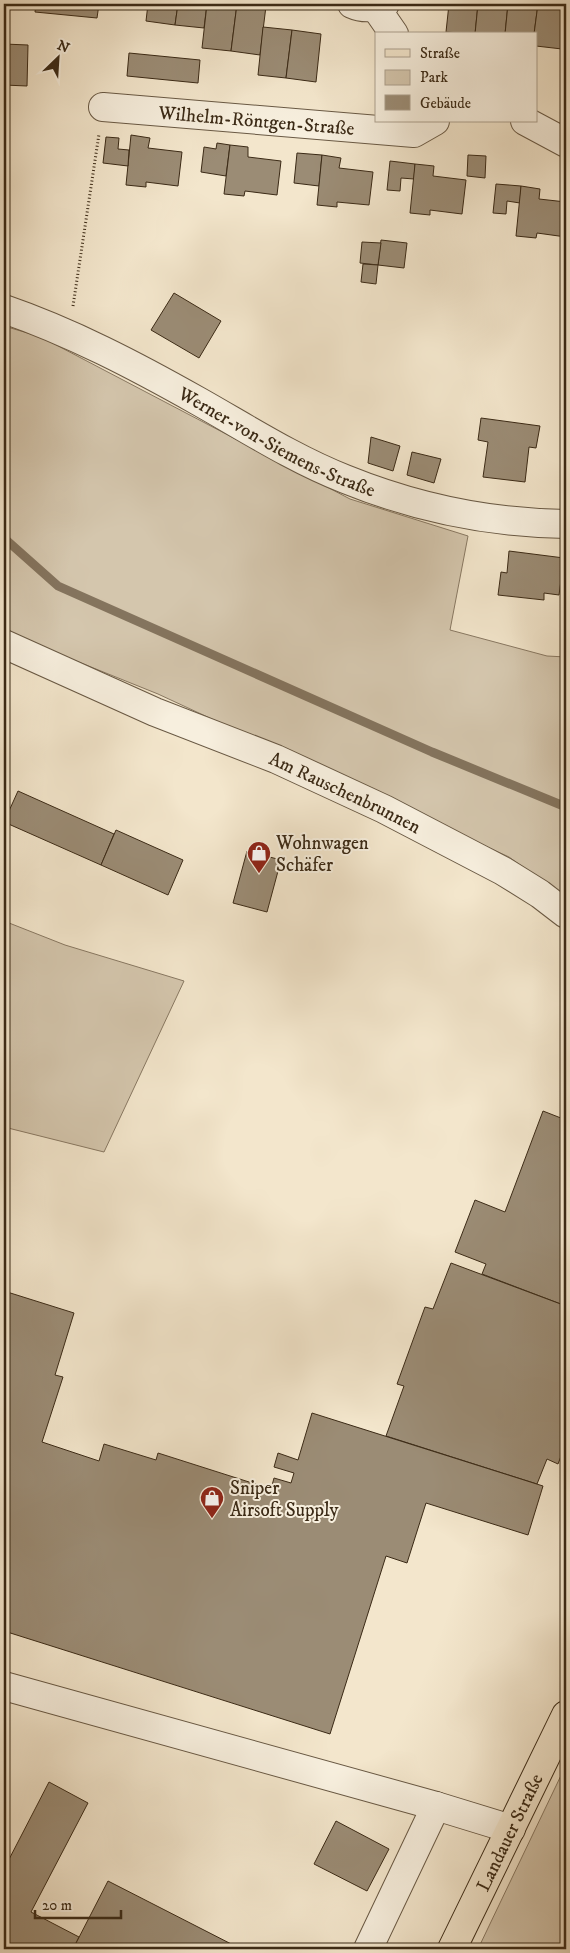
<svg xmlns="http://www.w3.org/2000/svg" width="570" height="1953" font-family="'IM FELL DW Pica',serif">
	<rect width="100%" height="100%" fill="#f3e6cc"/>
	<filter id="stains"><feTurbulence type="fractalNoise" baseFrequency=".004" numOctaves="4"/><feColorMatrix values="0 0 0 0 .2 0 0 0 0 .09 0 0 0 0 .02 0 0 0 .5 -.17"/></filter>
	<radialGradient id="worn" r=".72"><stop offset=".6" stop-color="#630" stop-opacity="0"/><stop offset="1" stop-color="#630" stop-opacity=".3"/></radialGradient>
	<g fill="#d4c6ad" stroke="#887862">
		<polygon points="4,326 41,337 350,499 468,536 450,630 547,656 566,657 566,898 509,857 158,694 4,632"/>
		<polygon points="4,921 65,945 184,981 104,1152 4,1127"/>
		<polygon points="566,1765 566,1949 478,1949"/>
	</g>
	<g fill="none" stroke-linecap="round" stroke-linejoin="round">
		<polyline stroke="#84745e" stroke-width="9" points="4,538 58,586 432,752 566,807"/>
	</g>
	<g fill="#9b8c75" stroke="#3b2a16">
		<polygon points="36,4 99,4 97,18 35,12"/>
		<polygon points="148,4 178,4 175,25 146,21"/>
		<polygon points="178,4 207,4 204,28 175,25"/>
		<polygon points="207,4 237,4 231,51 202,48"/>
		<polygon points="237,4 266,6 260,55 231,51"/>
		<polygon points="449,4 478,4 475,34 446,32"/>
		<polygon points="478,4 508,4 505,34 475,34"/>
		<polygon points="508,4 538,4 534,34 505,34"/>
		<polygon points="538,4 566,4 562,49 536,46 536,34 534,34"/>
		<polygon points="263,27 292,30 286,78 258,75"/>
		<polygon points="292,30 321,34 316,82 286,78"/>
		<polygon points="4,44 28,45 27,86 4,85"/>
		<polygon points="129,53 200,60 198,83 127,76"/>
		<polygon points="131,135 150,138 148,148 182,152 178,186 146,182 146,187 126,185"/>
		<polygon points="106,137 119,138 118,149 129,150 128,166 103,163"/>
		<polygon points="217,143 230,145 226,176 201,172 204,147 216,149"/>
		<polygon points="230,145 248,147 248,157 281,161 277,195 245,191 244,196 224,194"/>
		<polygon points="297,153 322,155 319,186 294,183"/>
		<polygon points="322,155 341,158 339,168 373,172 369,205 337,202 337,207 317,205"/>
		<polygon points="468,155 486,156 485,178 467,176"/>
		<polygon points="390,161 415,164 414,179 401,178 400,191 387,190"/>
		<polygon points="415,164 434,166 433,176 466,180 462,214 430,210 430,215 410,213"/>
		<polygon points="496,184 521,186 520,203 507,201 506,214 493,213"/>
		<polygon points="521,186 540,189 539,199 566,202 566,237 537,233 536,238 516,236"/>
		<polygon points="381,240 407,243 404,268 378,265"/>
		<polygon points="362,242 381,243 378,265 360,263"/>
		<polygon points="363,264 378,265 376,284 361,282"/>
		<polygon points="174,293 221,321 199,358 151,330"/>
		<polygon points="481,418 540,426 536,448 529,447 525,482 483,477 488,442 478,440"/>
		<polygon points="371,437 400,446 393,471 368,463"/>
		<polygon points="412,452 441,459 434,483 407,475"/>
		<polygon points="509,551 564,558 559,595 544,593 544,600 498,595 501,572 507,573"/>
		<polygon points="18,791 114,834 101,865 4,822"/>
		<polygon points="116,830 183,860 168,895 101,865"/>
		<polygon points="247,851 281,860 267,912 233,903"/>
		<polygon points="543,1111 566,1120 566,1306 482,1274 486,1264 455,1252 475,1200 505,1212"/>
		<polygon points="451,1263 566,1306 566,1443 558,1464 547,1459 537,1484 386,1436 404,1386 397,1384 425,1307 433,1309"/>
		<polygon points="4,1291 74,1313 55,1375 63,1377 42,1442 99,1461 104,1444 156,1460 158,1453 271,1489 274,1478 291,1483 294,1473 274,1467 278,1453 298,1460 312,1413 543,1486 528,1535 426,1503 407,1563 386,1556 330,1734 4,1631"/>
		<polygon points="49,1782 88,1803 31,1912 79,1937 73,1949 4,1949 4,1869"/>
		<polygon points="336,1821 389,1849 367,1891 314,1864"/>
		<polygon points="108,1881 241,1949 73,1949"/>
	</g>
	<g fill="none" stroke-linecap="round" stroke-linejoin="round">
		<g stroke="#695944" stroke-width="30">
			<g id="minor">
				<path d="M352,4C363,9 374,8 385,4"/>
				<polyline points="376,8 394,34"/>
				<path id="s1" d="M103,107L414,133L435,121"/>
				<polyline points="525,121 566,143"/>
				<path id="s2" d="M4,309C71,332 136,366 198,401C246,428 294,459 345,479C414,507 491,523 566,524"/>
				<path id="s3" d="M4,644L155,712L276,759L384,809L503,871L540,894L566,914"/>
				<polyline points="4,1686 436,1806 511,1829"/>
				<polyline points="368,1949 436,1806"/>
			</g>
		</g>
		<g stroke="#3b2a16" stroke-width="30">
			<g id="major">
				<path id="s4" d="M452,1949L566,1715"/>
			</g>
		</g>
		<polyline stroke="#3b2a16" stroke-width="3" stroke-dasharray="1 2.5" stroke-linecap="butt" points="73,306 99,134"/>
		<use href="#minor" stroke="#f7efde" stroke-width="28"/>
		<use href="#major" stroke="#f3e6cc" stroke-width="28"/>
	</g>
	<defs>
		<g id="shop-pin" transform="scale(1.25)"><path d="M0 17L-7.5 6A9.5 9.5 0 1 1 7.5 6Z" fill="#8f2418" stroke="#f7efde"/><path d="M-5-2.5h2.3a2.7 3.5 0 0 1 5.4 0H5L5.5 6h-11ZM-1.5-2.5h3a1.5 2.3 0 0 0-3 0Z" fill="#fff"/></g>
	</defs>
	<g fill-rule="evenodd">
		<use href="#shop-pin" x="259" y="853"/>
		<use href="#shop-pin" x="212" y="1498"/>
	</g>
	<g text-anchor="middle" stroke-width="4" stroke-linejoin="round" paint-order="stroke">
		<g font-size="19" fill="#3b2a16" stroke="#f7efde">
			<text dy="7" stroke="none"><textPath href="#s1" startOffset="154">Wilhelm-Röntgen-Straße</textPath></text>
			<text dy="7" stroke="none"><textPath href="#s2" startOffset="304">Werner-von-Siemens-Straße</textPath></text>
			<text dy="7" stroke="none"><textPath href="#s3" startOffset="372">Am Rauschenbrunnen</textPath></text>
			<text dy="7" stroke="none"><textPath href="#s4" startOffset="130">Landauer Straße</textPath></text>
		</g>
		<g font-size="19" fill="#3b2a16" stroke="#f7efde" text-anchor="start">
			<text x="276" y="849">Wohnwagen<tspan x="276" dy="22">Schäfer</tspan></text>
			<text x="230" y="1494">Sniper<tspan x="230" dy="22">Airsoft Supply</tspan></text>
		</g>
	</g>
	<rect width="570" height="1953" fill="none" stroke="#f3e6cc" stroke-width="20"/>
	<rect x="5" y="5" width="560" height="1943" fill="none" stroke="#3b2a16" stroke-width="2.5"/>
	<rect x="10" y="10" width="550" height="1933" fill="none" stroke="#3b2a16"/>
	<rect x="375" y="32" width="162" height="90" fill="#f7efde" stroke="#aca08e"/>
	<rect x="385" y="49" width="25" height="8" fill="#f3e6cc" stroke="#aca08e"/>
	<text x="420" y="58" font-size="15" fill="#3b2a16">Straße</text>
	<rect x="385" y="70" width="25" height="15" fill="#d4c6ad" stroke="#aca08e"/>
	<text x="420" y="82" font-size="15" fill="#3b2a16">Park</text>
	<rect x="385" y="95" width="25" height="15" fill="#9b8c75" stroke="#aca08e"/>
	<text x="420" y="108" font-size="15" fill="#3b2a16">Gebäude</text>
	<g transform="translate(58 58) rotate(25)" stroke="#f7efde" stroke-width="4" paint-order="stroke">
	<path d="M0-4L9 19L0 12L-9 19Z" fill="#3b2a16"/>
	<text y="-8" font-size="14" font-weight="bold" text-anchor="middle" fill="#3b2a16">N</text>
	</g>
	<path d="M35 1910v8h86v-8" fill="none" stroke="#3b2a16" stroke-width="2.5"/>
	<text x="42" y="1910" font-size="15" fill="#3b2a16" stroke="#f7efde" stroke-width="4" paint-order="stroke">20 m</text>
	<rect width="100%" height="100%" filter="url(#stains)"/>
	<rect width="100%" height="100%" fill="url(#worn)"/>
</svg>
